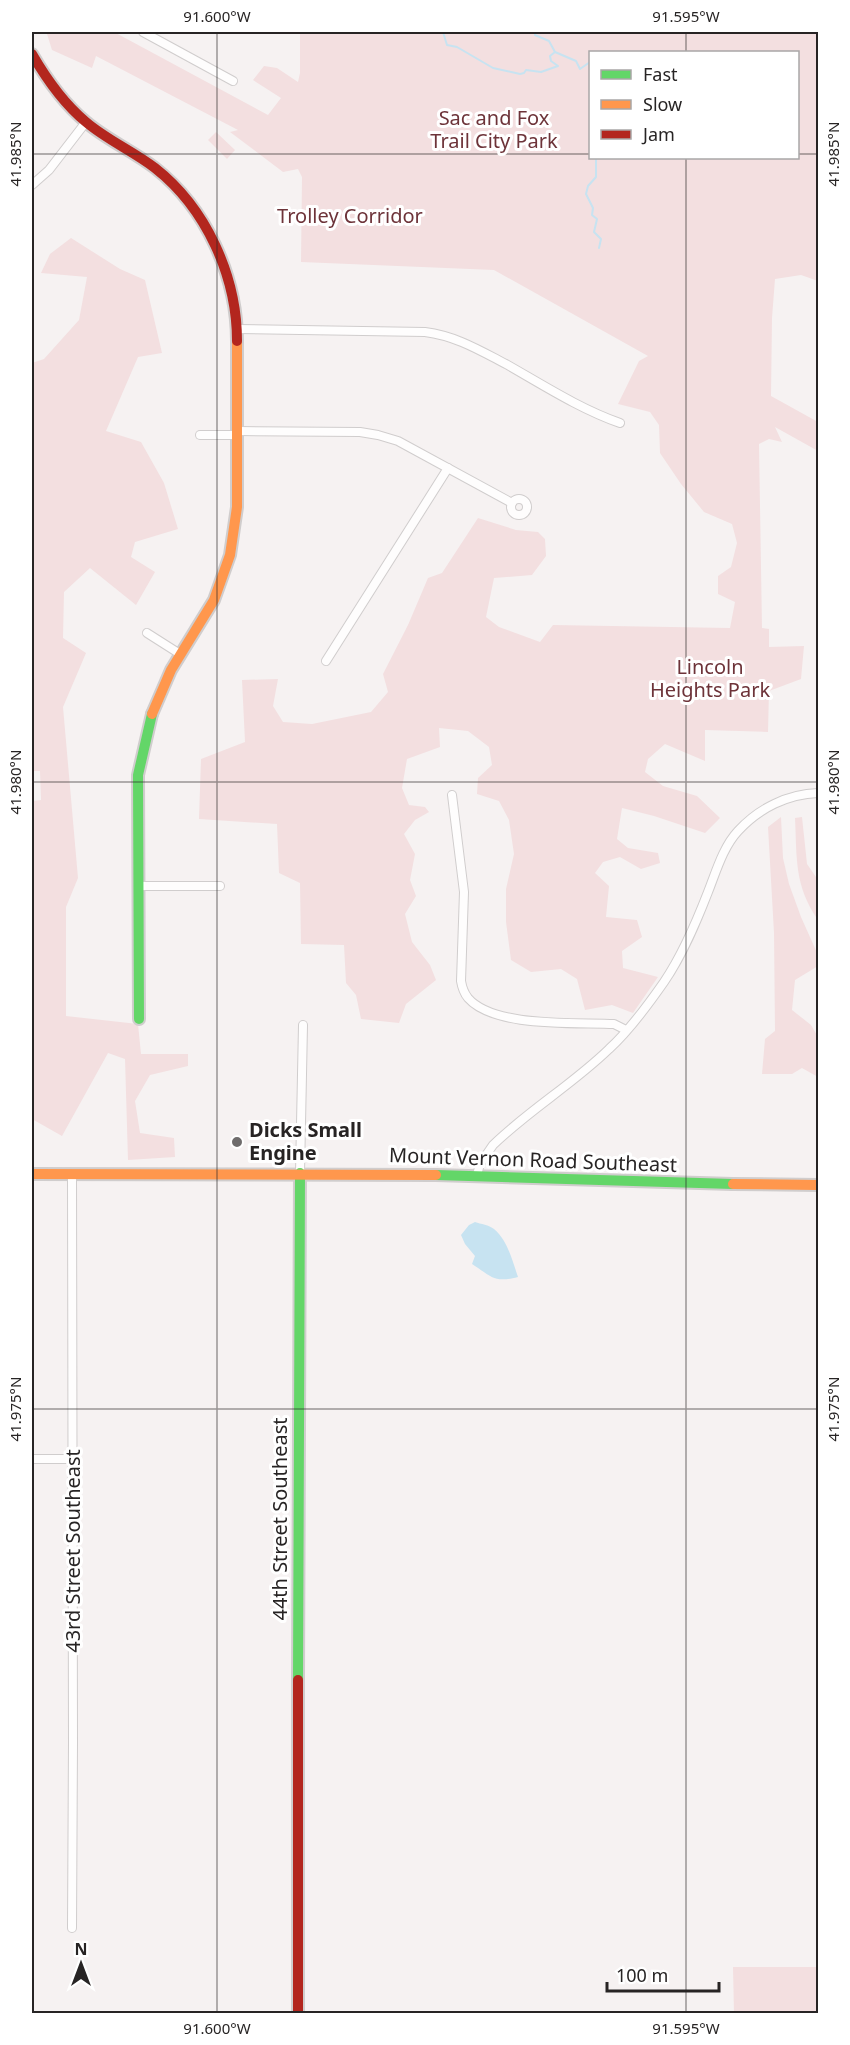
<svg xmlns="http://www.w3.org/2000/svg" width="850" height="2045" font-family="'Noto Sans',sans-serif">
	<rect width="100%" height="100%" fill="#f6f2f2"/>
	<g fill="#f3dfe0" fill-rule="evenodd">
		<path d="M53,32H114L268,115L281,98L253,80L264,66L277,68L298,82L300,73V32H818V281L801,275L775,279L772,318L771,396L818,422V451L775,427L782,442L769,439L759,444L762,628L769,629V647L804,646L801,679L769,691L768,732L705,730V761L665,744L648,759L645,772L663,786L697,796L720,818L705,833L654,816L622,808L617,839L628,848L658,853L660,863L641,869L620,857L603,862L595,873L609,886L606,917L637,920L642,937L622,951L623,968L658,977L633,1013L612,1005L585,1010L577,979L561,969L531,972L511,960L506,922V889L514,854L509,820L499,801L477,794L478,778L492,765L489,747L468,731L439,728L440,747L407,759L402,788L409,805L425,807L429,812L415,820L404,834L415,854L410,880L416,896L405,914L412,942L430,965L436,980L406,1004L399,1023L361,1019L356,995L346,983L344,945L301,944L300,883L279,873L277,824L199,819L201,759L245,742L242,680L278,679L273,706L283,722L312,724L371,712L388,692L383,674L408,625L428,578L442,573L478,518L516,530L538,532L545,539L546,556L532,575L494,578L486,617L499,627L540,642L553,625L730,628L735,602L718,594V576L731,567L737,543L732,524L704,512L681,484L660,453L659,425L650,412L618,404L639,361L648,356L494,270L301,262L302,177L298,169L283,172L230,132L238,130L96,56L92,68L52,50L47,34ZM590,52H798V158H590Z"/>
		<polygon points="216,132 235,150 227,159 208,140"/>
		<polygon points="71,238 120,269 145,280 162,353 138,357 106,431 141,442 164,483 178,529 135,542 131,557 155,572 136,605 90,568 64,592 63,638 86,653 63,707 78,878 66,907 66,1016 138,1024 141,1054 188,1054 188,1066 150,1075 135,1101 140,1133 174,1138 175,1157 128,1160 125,1059 108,1053 62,1136 32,1119 32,801 41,800 40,771 32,771 32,363 44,359 79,320 87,277 41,273 50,254"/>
		<polygon points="781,817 783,858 789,884 801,917 818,955 818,966 795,980 792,1010 811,1025 818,1037 818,1077 802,1068 792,1074 762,1074 765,1039 775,1031 774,933 768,827"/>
		<path d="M802,817L807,864L818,880V920C794,885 797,858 795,818Z"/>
		<polygon points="733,1967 818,1967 818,2013 734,2013"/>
	</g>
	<path fill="#c7e3f1" d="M475,1222C481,1224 489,1225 494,1229C508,1241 512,1260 518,1277C494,1283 492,1277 472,1264L475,1256L465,1244L461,1235L469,1225Z"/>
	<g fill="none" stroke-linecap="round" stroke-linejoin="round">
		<g stroke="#c7e3f1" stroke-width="2">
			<polyline points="443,32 447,45 457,47 493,68 520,74 524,73 526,70 541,72 558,66 551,61 550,56 555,52"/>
			<polyline points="535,32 535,35 549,41 555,52 576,61 580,69 590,62"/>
			<polyline points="596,158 596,177 588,186 586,194 593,208 592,215 597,219 594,232 601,239 599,248"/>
		</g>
		<g stroke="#d0cdcd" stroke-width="10">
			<g id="street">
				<polyline points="143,32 233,81"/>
				<polyline points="32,185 49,170 86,122"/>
				<path d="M237,329L425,332C456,336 479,350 506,364C543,385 580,409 620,423"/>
				<polyline points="238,431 360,432 378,435 398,441 512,503"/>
				<polyline points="200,435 238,435"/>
				<circle cx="519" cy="507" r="8"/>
				<polyline points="147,633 180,654"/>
				<polyline points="326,661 448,468"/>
				<path d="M452,795L464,892L461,981C462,987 464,993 468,998C494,1028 576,1022 614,1024L626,1030"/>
				<polyline points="138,886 220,886"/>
				<polyline points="300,1173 303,1025"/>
				<polyline points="72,1174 73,1742 72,1928"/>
				<path d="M477,1175L480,1164L493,1145C529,1110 573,1084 609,1049C630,1030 648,1005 664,982C683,954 696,923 708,892C716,872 723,847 738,831C759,808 788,794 818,793"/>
				<polyline points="32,1459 72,1459"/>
			</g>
		</g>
		<g stroke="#d0cdcd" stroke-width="14">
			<g id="fast">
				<polyline points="139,1019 138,775 152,714"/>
				<polyline points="436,1175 733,1184"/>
				<polyline points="298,1680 300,1173"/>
			</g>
		</g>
		<g stroke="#d0cdcd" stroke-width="14">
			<g id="slow">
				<polyline points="152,714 171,670 214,600 230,555 237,507 237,341"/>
				<polyline points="32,1174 436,1175"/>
				<polyline points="733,1184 818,1185"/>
			</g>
		</g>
		<g stroke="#d0cdcd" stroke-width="14">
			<g id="jam">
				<path d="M32,54C47,80 63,103 86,122C107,140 133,151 155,168C206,208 237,276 237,341"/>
				<polyline points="298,1680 298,2014"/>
			</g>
		</g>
		<use href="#street" stroke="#fefdfd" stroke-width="8"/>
		<use href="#fast" stroke="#63d668" stroke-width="10"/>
		<use href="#slow" stroke="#ff974d" stroke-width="10"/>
		<use href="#jam" stroke="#b3261e" stroke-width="10"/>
	</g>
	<path fill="none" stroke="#272424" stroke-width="1.5" stroke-opacity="0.45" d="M217,32V2014M686,32V52M32,154H590M798,154H818M686,158V2014M32,782H818M32,1409H818"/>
	<circle fill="#6f6c6c" stroke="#fff" stroke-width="2" cx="237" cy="1142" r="6"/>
	<g text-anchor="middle" stroke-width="6" stroke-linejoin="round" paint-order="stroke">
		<g font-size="20" fill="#6d3339" stroke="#fff">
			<text x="494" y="125">Sac and Fox<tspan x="494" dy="23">Trail City Park</tspan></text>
			<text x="350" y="223">Trolley Corridor</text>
			<text x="710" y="674">Lincoln<tspan x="710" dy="23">Heights Park</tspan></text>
		</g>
		<g font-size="20" font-weight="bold" fill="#272424" stroke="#fff" text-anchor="start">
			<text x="249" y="1137">Dicks Small<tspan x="249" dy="23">Engine</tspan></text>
		</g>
		<g font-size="20" fill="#272424" stroke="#fff">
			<text transform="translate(533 1160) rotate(2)" y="7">Mount Vernon Road Southeast</text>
			<text transform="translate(280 1519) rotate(-90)" y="7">44th Street Southeast</text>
			<text transform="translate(73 1551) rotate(-90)" y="7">43rd Street Southeast</text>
		</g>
	</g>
	<rect width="850" height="2045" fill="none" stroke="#ffffff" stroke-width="66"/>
	<rect x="589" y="51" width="210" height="108" fill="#ffffff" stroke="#a9a7a7" stroke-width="1.5"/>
	<rect x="601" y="70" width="30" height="9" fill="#63d668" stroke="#a9a7a7" stroke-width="1.5"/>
	<text x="643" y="81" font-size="18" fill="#272424">Fast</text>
	<rect x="601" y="100" width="30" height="9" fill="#ff974d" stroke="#a9a7a7" stroke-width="1.5"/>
	<text x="643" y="111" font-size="18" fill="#272424">Slow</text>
	<rect x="601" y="130" width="30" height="9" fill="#b3261e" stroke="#a9a7a7" stroke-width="1.5"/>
	<text x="643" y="141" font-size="18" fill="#272424">Jam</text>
	<g transform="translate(81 1964)" stroke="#ffffff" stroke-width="4.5" paint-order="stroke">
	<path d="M0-4.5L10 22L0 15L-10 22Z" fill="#272424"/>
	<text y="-9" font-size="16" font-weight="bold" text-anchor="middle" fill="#272424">N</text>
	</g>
	<path d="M607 1982v9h112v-9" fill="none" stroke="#272424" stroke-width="3"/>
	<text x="616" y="1982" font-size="18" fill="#272424" stroke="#ffffff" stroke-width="4.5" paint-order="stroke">100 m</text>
	<rect x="33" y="33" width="784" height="1979" fill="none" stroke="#272424" stroke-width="2"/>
	<g font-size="15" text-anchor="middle" fill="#272424">
		<text x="217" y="22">91.600°W</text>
		<text x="686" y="22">91.595°W</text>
		<text transform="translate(16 154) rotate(-90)" y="5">41.985°N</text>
		<text transform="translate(834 154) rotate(-90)" y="5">41.985°N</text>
		<text transform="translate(16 782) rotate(-90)" y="5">41.980°N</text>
		<text transform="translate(834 782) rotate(-90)" y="5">41.980°N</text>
		<text transform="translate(16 1409) rotate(-90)" y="5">41.975°N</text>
		<text transform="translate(834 1409) rotate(-90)" y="5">41.975°N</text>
		<text x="217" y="2034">91.600°W</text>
		<text x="686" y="2034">91.595°W</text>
	</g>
</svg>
